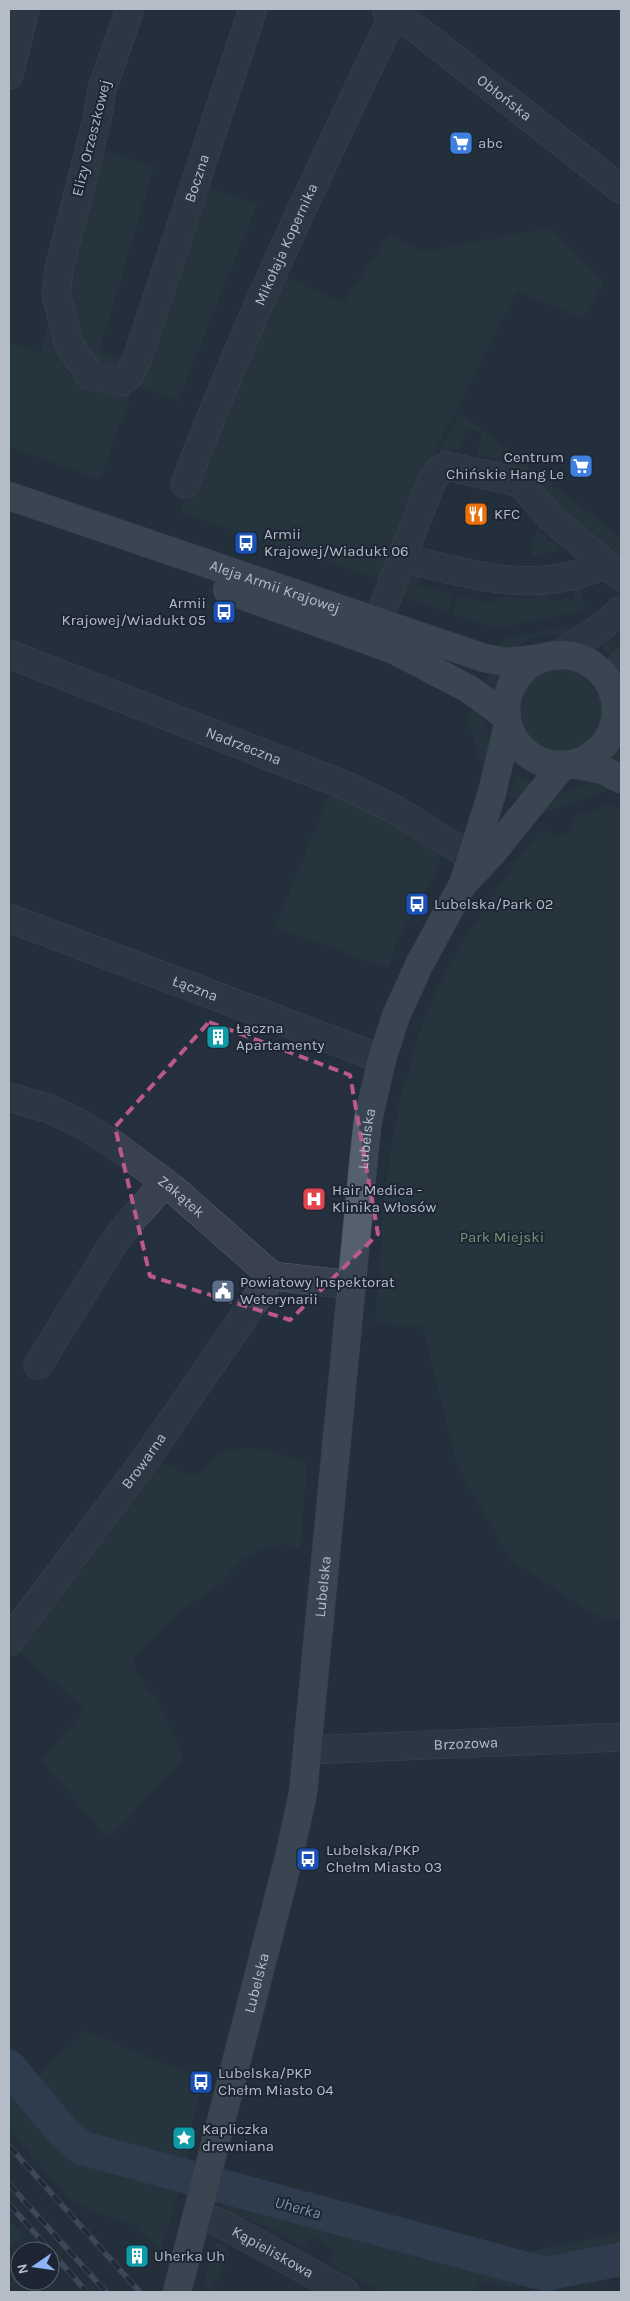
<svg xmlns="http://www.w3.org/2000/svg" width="630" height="2301" font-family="Karla,sans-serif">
	<rect width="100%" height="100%" fill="#252f3d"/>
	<g fill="#273b3e">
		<polygon points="96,148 154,167 99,352 130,361 124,373 104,374 74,342 64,269"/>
		<polygon points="202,185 257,204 178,401 134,385 100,479 9,448 9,342 40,352 52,308 116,388"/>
		<polygon points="549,228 604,282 583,319 517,291 434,454 384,581 180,513 186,491 278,274 343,303 389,235 423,252"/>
		<polygon points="460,413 621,538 621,561 493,473 496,458 477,454 482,432 467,428 459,450 451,448 447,462 436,459"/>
		<polygon points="541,514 555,527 539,528 540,535 547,535 547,541 555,540 556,549 571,548 531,556"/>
		<polygon points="421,568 418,586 452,593 448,612 394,593 407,574"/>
		<polygon points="579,582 585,605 581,611 494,628 453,614 458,595 494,604 496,597 534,599 539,588 546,588 549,602 574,598 572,583"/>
		<polygon points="588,623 565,636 543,635 531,638 515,648 501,649 497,645 505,639"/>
		<polygon points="610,638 621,648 615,659 601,647"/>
		<circle cx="561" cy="711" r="45"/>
		<polygon points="489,673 509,678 501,695 484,685"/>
		<path d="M473,707C497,734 490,747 486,779L467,719Z"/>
		<polygon points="617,738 621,743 621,763 605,758"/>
		<polygon points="517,775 531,782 518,802 508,795"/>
		<path d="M583,785H597L609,789L540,814C552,795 561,791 583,785Z"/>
		<polygon points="332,789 394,821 441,855 440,866 396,943 389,968 275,928"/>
		<path d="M608,805L621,807V1619L604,1620L511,1560L459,1469L423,1327L375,1323C383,1232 384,1135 416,1048L415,1046C436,984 460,944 497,890C510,871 522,851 538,834L544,829L557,838L571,832L573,817Z"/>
		<path d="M246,1448L278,1453L307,1462L300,1547L292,1549L286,1544L261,1548L241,1560L224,1581L184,1608L134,1658L136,1674L156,1699L184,1757L108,1838L42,1761L85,1709L14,1647L155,1459L186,1474L200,1475C212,1455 222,1451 246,1448Z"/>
		<polygon points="85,2031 160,2062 198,2074 194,2086 201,2089 189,2138 188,2160 161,2250 134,2226 84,2207 72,2201 9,2130 9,2047 35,2079"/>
		<polygon points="229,2182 335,2211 486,2248 488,2243 528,2252 621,2233 621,2275 553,2287 508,2286 477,2280 475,2292 381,2292 328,2263 335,2251 312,2236 305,2248 277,2231 221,2209"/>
		<polygon points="9,2221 26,2234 9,2249"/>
		<polygon points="217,2243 228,2246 229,2255 211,2292 203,2285"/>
	</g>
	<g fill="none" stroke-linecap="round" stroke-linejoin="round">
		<polyline stroke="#3a4c65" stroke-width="34" points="9,2067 64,2133 82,2148 545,2274 621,2259"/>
		<g stroke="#565f6b" stroke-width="29">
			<g id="minor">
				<path id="s1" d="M130,9L102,89L97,120L59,269L56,295L69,344L90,375L120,382L128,377L137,359L253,9"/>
				<path id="s2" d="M386,9L418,30L621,189"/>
				<polyline points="9,75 25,9"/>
				<path id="s3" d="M185,484C244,327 317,176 389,24L398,9"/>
				<path d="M401,558C475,574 533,597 606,564"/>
				<polyline points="378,621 432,480 441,469 447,466 517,482 523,486 553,520 621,577"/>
				<path id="s4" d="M9,654L349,787L396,810L470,856"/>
				<path d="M554,656C579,643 600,630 621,610"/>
				<polyline points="613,695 621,665"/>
				<path id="s5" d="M9,918L382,1059"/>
				<path id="s6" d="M9,1097L50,1109L81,1124L112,1143L171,1187L272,1276L352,1285"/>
				<polyline points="38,1365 113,1244 128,1224 165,1183"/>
				<path id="s7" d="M9,1641L145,1460L272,1276"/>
				<path id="s8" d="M308,1750L621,1737"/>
				<path id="s9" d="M198,2214L228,2227L345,2292"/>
			</g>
		</g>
		<g stroke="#414a56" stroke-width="29">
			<g id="major">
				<path id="s10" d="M9,496L484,658L506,662L543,658"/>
				<polyline points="227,590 392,649 469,689 507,717"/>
				<circle cx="561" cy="710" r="55"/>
				<polyline points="572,764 603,770 621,779"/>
				<polyline points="465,878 492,793 508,725"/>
				<path id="s11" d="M177,2292L289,1857L303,1793L364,1156L368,1120L382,1059L396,1016L419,965L463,884L493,852L563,765"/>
			</g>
		</g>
		<use href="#minor" stroke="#38414d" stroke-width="28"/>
		<use href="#major" stroke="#56606d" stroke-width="28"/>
		<g stroke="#5b6574" stroke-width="5.5">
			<g id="rail">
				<polyline points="9,2146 140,2292"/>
				<polyline points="9,2184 106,2292"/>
				<polyline points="9,2204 87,2292"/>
			</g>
		</g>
		<use href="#rail" stroke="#1d2632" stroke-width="4" stroke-dasharray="11" stroke-linecap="butt"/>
	</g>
	<path d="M0 0H630V2301H0ZM209,1022L350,1075L378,1234L290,1320L150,1276L115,1127Z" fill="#252f3d" fill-opacity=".55" fill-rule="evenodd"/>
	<path fill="none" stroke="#bc5a87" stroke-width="4" stroke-dasharray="10 6" stroke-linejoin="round" d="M209,1022L350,1075L378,1234L290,1320L150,1276L115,1127Z"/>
	<defs>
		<g id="supermarket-square" transform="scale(1.25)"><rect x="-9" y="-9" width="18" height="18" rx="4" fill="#3f7fe0" stroke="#1d2632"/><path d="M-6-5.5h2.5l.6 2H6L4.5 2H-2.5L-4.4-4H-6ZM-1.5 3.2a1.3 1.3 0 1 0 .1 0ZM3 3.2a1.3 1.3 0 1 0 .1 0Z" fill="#fff"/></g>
		<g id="restaurant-square" transform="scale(1.25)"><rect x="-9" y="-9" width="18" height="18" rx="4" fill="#e8710a" stroke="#1d2632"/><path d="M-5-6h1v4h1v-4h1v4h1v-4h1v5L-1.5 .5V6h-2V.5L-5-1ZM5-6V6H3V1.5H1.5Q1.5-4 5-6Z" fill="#fff"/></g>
		<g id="bus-square" transform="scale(1.25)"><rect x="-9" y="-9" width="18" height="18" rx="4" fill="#1a4fb4" stroke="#1d2632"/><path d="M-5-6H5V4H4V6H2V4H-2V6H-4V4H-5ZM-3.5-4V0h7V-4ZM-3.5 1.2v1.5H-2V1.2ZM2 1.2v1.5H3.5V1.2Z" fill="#fff"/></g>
		<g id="building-square" transform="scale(1.25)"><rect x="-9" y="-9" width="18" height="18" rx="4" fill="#0f9aa8" stroke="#1d2632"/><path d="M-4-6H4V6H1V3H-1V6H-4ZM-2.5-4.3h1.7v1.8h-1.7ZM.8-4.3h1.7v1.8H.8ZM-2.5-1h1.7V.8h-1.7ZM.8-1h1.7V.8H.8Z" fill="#fff"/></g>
		<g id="hospital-square" transform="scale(1.25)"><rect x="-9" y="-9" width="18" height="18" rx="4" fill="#e0444e" stroke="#1d2632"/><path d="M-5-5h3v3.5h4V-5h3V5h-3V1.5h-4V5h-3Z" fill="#fff"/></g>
		<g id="civic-square" transform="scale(1.25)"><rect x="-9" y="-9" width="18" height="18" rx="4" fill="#5c6f8a" stroke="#1d2632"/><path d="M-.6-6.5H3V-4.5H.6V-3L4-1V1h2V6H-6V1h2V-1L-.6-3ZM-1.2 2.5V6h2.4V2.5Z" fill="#fff"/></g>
		<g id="sight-square" transform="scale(1.25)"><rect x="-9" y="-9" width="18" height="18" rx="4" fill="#0f9aa8" stroke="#1d2632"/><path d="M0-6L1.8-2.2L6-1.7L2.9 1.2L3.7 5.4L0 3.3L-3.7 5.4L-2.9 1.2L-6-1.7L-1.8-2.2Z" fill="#fff"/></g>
	</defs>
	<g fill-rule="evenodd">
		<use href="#supermarket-square" x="461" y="143"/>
		<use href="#supermarket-square" x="581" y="466"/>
		<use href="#restaurant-square" x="476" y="514"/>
		<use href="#bus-square" x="246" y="543"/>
		<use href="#bus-square" x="224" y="612"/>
		<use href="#bus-square" x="417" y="904"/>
		<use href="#building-square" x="218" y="1037"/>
		<use href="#hospital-square" x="314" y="1199"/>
		<use href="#civic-square" x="223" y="1291"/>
		<use href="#bus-square" x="308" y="1859"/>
		<use href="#bus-square" x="201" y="2082"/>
		<use href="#sight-square" x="184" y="2138"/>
		<use href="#building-square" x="137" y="2256"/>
	</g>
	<g text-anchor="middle" stroke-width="4" stroke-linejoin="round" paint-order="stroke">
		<g font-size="15" fill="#b4bcc8" stroke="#1d2632">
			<text dy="5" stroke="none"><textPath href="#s2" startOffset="148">Obłońska</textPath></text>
			<text transform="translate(91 138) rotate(-76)" y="5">Elizy Orzeszkowej</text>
			<text dy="5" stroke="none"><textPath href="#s1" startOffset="635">Boczna</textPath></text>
			<text dy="5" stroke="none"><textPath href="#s3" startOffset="260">Mikołaja Kopernika</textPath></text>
			<text dy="5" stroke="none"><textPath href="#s10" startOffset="281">Aleja Armii Krajowej</textPath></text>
			<text dy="5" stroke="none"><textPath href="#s4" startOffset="252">Nadrzeczna</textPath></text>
			<text dy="5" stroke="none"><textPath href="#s5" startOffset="199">Łączna</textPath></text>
			<text dy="5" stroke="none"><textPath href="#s11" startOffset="1172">Lubelska</textPath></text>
			<text dy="5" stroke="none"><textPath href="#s6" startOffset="201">Zakątek</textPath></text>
			<text dy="5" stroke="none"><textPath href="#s7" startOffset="225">Browarna</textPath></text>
			<text dy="5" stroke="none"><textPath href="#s11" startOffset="722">Lubelska</textPath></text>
			<text dy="5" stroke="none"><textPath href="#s8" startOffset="158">Brzozowa</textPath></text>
			<text dy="5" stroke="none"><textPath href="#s11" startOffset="319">Lubelska</textPath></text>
			<text dy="5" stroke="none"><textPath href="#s9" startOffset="84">Kąpieliskowa</textPath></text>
		</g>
		<g font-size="15" fill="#b4bcc8" stroke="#1d2632" text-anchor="start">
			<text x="478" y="148">abc</text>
			<text x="564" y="462" text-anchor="end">Centrum<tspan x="564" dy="17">Chińskie Hang Le</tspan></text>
			<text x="494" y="519">KFC</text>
			<text x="264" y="539">Armii<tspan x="264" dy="17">Krajowej/Wiadukt 06</tspan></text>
			<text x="206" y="608" text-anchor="end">Armii<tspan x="206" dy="17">Krajowej/Wiadukt 05</tspan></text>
			<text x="434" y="909">Lubelska/Park 02</text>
			<text x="236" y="1033">Łączna<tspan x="236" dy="17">Apartamenty</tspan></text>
			<text x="332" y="1195">Hair Medica -<tspan x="332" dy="17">Klinika Włosów</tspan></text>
			<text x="240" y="1287">Powiatowy Inspektorat<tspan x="240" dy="17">Weterynarii</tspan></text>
			<text x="326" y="1855">Lubelska/PKP<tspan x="326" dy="17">Chełm Miasto 03</tspan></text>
			<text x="218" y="2078">Lubelska/PKP<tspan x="218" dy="17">Chełm Miasto 04</tspan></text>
			<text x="202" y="2134">Kapliczka<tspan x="202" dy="17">drewniana</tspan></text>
			<text x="154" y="2261">Uherka Uh</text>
		</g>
		<g font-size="15" fill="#6c9877" stroke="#1d2632">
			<text x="502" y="1242">Park Miejski</text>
		</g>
		<g font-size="16" font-style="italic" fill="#7c92af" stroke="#1d2632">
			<text transform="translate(298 2207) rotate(15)" y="6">Uherka</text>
		</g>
	</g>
	<rect width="630" height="2301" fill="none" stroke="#b4bcc8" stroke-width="20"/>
	<g transform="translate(35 2266) rotate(257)"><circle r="24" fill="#1d2632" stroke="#59626e"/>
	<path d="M0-4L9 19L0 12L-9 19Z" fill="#8db4f5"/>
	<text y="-8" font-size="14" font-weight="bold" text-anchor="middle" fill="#b4bcc8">N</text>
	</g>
</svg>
